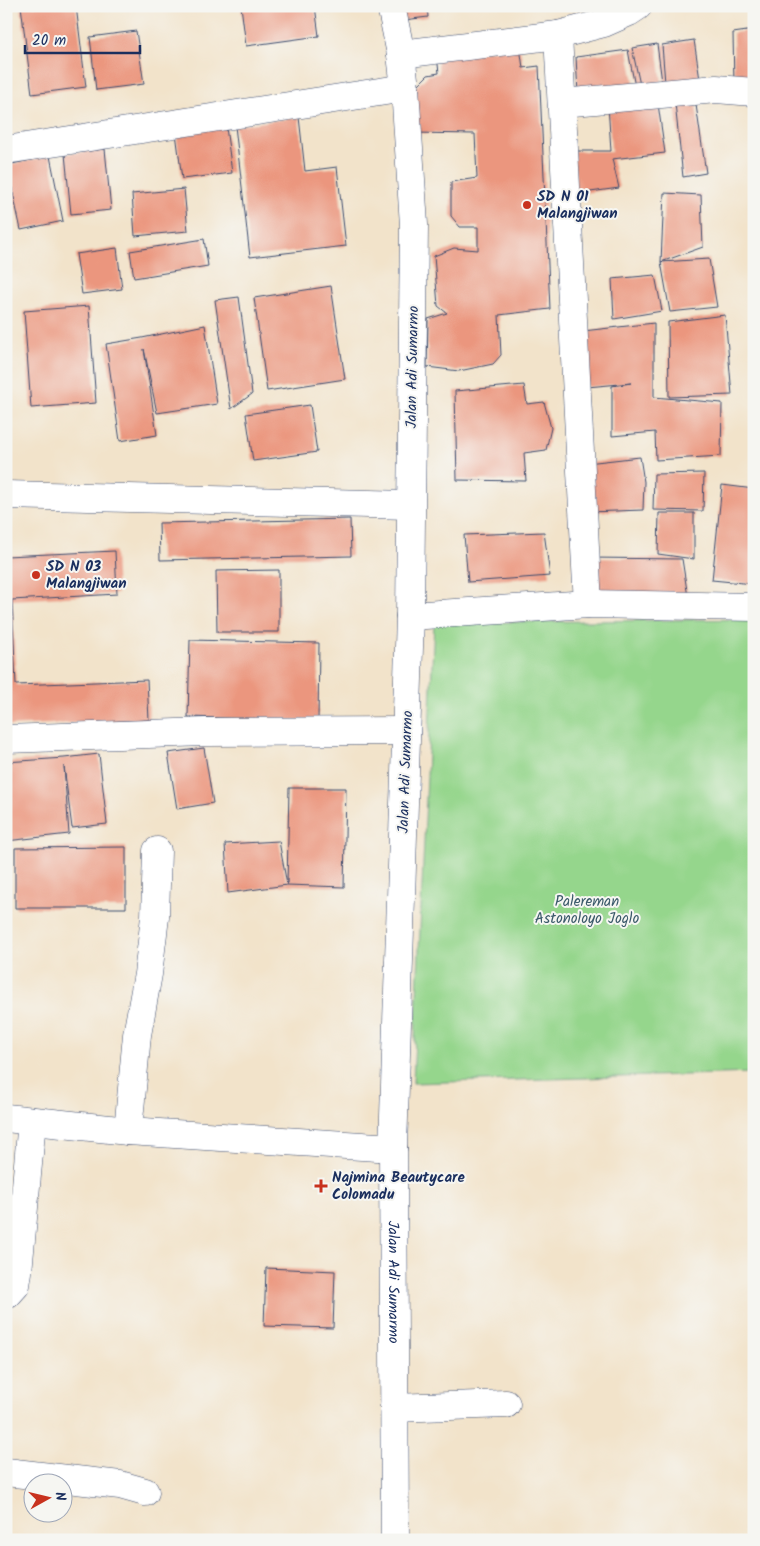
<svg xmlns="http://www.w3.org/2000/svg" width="760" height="1546" font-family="Kalam,sans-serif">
	<rect width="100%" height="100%" fill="#f6f6f2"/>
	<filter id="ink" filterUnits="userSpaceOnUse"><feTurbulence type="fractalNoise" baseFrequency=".02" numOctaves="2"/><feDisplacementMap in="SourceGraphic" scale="10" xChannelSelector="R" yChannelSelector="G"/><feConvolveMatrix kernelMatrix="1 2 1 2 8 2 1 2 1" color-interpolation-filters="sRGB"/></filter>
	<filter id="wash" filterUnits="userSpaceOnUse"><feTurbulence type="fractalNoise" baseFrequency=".0096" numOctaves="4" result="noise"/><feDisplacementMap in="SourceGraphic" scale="20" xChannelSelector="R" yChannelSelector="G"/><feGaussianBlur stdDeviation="1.12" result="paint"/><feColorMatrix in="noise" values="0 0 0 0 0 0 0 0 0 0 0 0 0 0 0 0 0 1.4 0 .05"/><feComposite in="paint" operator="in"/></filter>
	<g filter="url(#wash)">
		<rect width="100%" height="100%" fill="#f2e3ca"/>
		<polygon fill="#95d68c" stroke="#588275" points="754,619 754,1073 413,1083 434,623"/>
		<g id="blocks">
			<g fill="#eb967e">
				<polygon points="21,6 76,6 86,87 32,94"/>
				<polygon points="241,6 315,6 319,36 246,46"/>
				<polygon points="402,6 427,6 428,17 404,20"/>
				<polygon points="754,30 754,82 734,85 733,33"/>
				<polygon points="136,31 144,84 96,90 90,37"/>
				<polygon points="694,40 700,80 665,83 662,45"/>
				<polygon points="657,44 662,82 640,85 632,48"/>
				<polygon points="520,47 523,68 539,66 550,309 499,315 501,355 493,364 459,371 427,367 428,319 447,313 438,306 434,256 454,248 478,250 478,227 460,227 451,216 451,182 477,178 475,134 414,133 415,88 428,75 439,73 437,56"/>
				<polygon points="628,50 635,87 578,94 576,57"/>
				<polygon points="657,97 665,153 612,159 619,188 576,194 573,151 611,151 608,105"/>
				<polygon points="695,98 706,173 683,177 675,103"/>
				<polygon points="299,117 305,171 337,167 346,246 250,257 235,126"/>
				<polygon points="226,127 232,173 182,179 176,133"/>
				<polygon points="105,149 111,210 71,214 65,154"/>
				<polygon points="50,156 63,221 21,230 7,165"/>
				<polygon points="184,189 188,231 135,236 132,194"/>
				<polygon points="664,193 701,195 703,247 661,262 709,259 717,307 670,312 661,262"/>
				<polygon points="204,239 208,266 134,278 130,251"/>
				<polygon points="117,248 122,289 82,294 76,254"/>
				<polygon points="655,275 662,311 614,319 612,279"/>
				<polygon points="331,286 345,379 267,391 254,298"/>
				<polygon points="239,297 252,394 231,409 215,300"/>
				<polygon points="89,306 96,403 31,408 24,311"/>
				<polygon points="725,315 732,395 669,397 668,322"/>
				<polygon points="654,323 654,397 722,403 721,456 656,460 655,432 612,436 612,386 631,383 587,387 583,331"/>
				<polygon points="205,325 217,404 157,413 144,349 157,435 120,441 106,344 142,338"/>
				<polygon points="524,385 527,404 544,402 551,428 546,450 524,453 526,481 457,480 455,391"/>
				<polygon points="310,405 317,452 253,461 246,414"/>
				<polygon points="640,457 644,482 643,510 588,512 587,463"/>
				<polygon points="704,473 703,511 653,510 654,474"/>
				<polygon points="722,485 754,489 753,584 712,580"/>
				<polygon points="659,513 694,513 694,559 658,554"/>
				<polygon points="350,519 351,556 160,560 159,523"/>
				<polygon points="544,532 550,576 468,582 464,535"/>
				<polygon points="115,551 117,594 12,600 16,685 147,680 149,720 6,726 6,556"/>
				<polygon points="591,558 682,559 688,597 595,599"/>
				<polygon points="279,570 279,632 217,632 216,571"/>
				<polygon points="190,640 319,643 318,721 188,717"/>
				<polygon points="204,748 213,803 177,809 168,753"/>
				<polygon points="99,754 107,824 72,828 64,766 69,834 6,841 6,762 64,758"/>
				<polygon points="289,788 346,788 344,887 287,885"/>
				<polygon points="279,841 287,885 228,893 225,844"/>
				<polygon points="126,847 126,908 15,908 15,848"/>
				<polygon points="266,1268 335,1271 333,1328 264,1326"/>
			</g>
		</g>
	</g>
	<g filter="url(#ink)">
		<use href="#blocks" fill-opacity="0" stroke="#3b4a6e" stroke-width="1"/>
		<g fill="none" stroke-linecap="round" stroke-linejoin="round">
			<g stroke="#3b4a6e" stroke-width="29">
				<g id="minor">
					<polyline points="558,35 588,604"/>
					<polyline points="401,54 558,35 604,23 629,12 638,6"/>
					<polyline points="562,103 716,89 754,92"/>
					<polyline points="6,150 405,88"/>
					<polyline points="6,495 410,505"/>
					<polyline points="410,616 588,604 754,607"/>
					<polyline points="6,739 205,732 406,731"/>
					<polyline points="6,1118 128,1131 393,1148"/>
					<polyline points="128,1131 137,1035 148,974 155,917 157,851"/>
					<polyline points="6,1294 8,1294 16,1285 18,1272 32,1121"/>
					<polyline points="394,1408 506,1404"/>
					<polyline points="6,1472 120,1485 145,1492"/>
				</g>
			</g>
			<g stroke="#3b4a6e" stroke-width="29">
				<g id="major">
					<path id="s1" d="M391,6L401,54L405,88L414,225L410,616L393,1148L395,1540"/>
				</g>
			</g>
			<use href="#minor" stroke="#fff" stroke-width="28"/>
			<use href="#major" stroke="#fff" stroke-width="28"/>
		</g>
	</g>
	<g fill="#c8321e" stroke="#f6f6f2" stroke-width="2">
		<circle cx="527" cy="205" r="5"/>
		<circle cx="36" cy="575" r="5"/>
		<path d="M318.5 1178.5h5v5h5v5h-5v5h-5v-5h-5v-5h5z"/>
	</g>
	<g text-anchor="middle" stroke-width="4" stroke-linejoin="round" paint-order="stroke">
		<g font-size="15" font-weight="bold" fill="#1b2f5e" stroke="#f6f6f2" text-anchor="start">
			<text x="537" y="201">SD N 01<tspan x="537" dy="17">Malangjiwan</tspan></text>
			<text x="46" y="571">SD N 03<tspan x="46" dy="17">Malangjiwan</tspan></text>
			<text x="332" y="1182">Najmina Beautycare<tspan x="332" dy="17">Colomadu</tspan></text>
		</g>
		<g font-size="15" fill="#1b2f5e" stroke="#f6f6f2">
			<text transform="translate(412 367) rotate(-89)" y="5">Jalan Adi Sumarmo</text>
			<text transform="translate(405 772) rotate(-88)" y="5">Jalan Adi Sumarmo</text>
			<text dy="5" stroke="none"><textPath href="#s1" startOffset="1278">Jalan Adi Sumarmo</textPath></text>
		</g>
		<g font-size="15" fill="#3a596a" stroke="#f6f6f2">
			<text x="587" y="906">Palereman<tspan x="587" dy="17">Astonoloyo Joglo</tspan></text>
		</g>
	</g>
	<rect width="760" height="1546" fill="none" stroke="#f6f6f2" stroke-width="25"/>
	<g transform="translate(48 1498) rotate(82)"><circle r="24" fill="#f6f6f2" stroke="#9ea6b7"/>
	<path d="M0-4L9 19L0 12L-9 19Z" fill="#c8321e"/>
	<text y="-8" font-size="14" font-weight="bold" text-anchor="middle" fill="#1b2f5e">N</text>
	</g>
	<path d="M25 45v8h115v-8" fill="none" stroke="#1b2f5e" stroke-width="2.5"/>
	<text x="32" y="45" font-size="15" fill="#1b2f5e" stroke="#f6f6f2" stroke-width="4" paint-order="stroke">20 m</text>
</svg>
